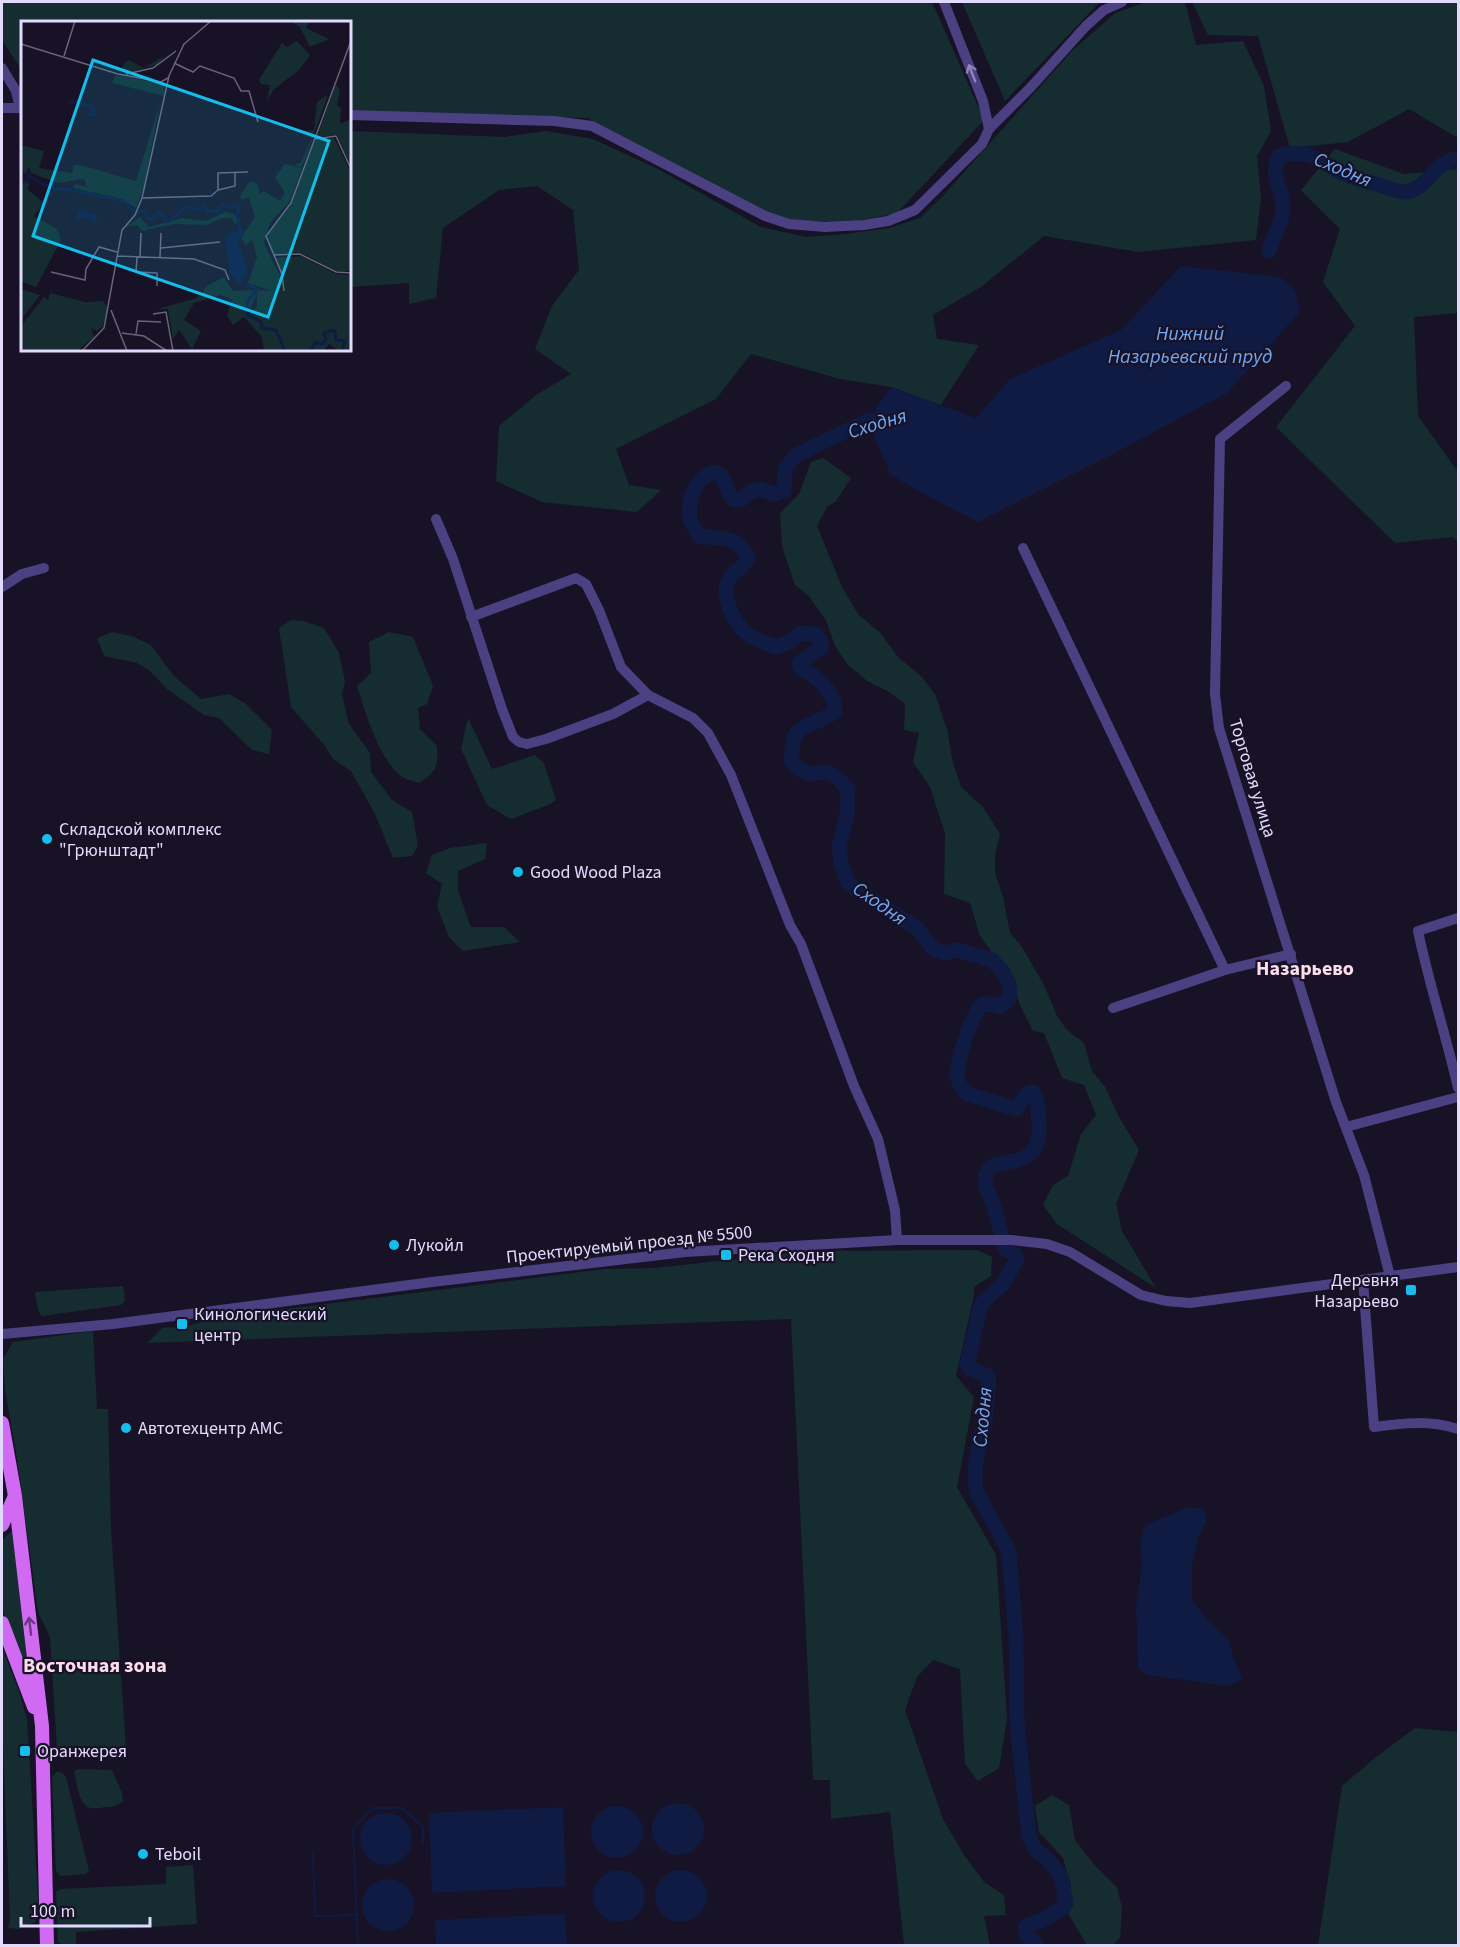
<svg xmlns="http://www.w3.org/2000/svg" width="1460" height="1947" font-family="'Source Sans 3',sans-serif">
	<rect width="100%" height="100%" fill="#181226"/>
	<g fill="#152d30">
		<polygon points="2,2 932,2 984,120 897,213 847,223 776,219 588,118 350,113 350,22 22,22 22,71 2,40"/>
		<polygon points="962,2 1100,2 1005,101"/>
		<polygon points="1146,2 1185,2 1196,45 1243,41 1264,86 1271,131 1257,156 1261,198 1256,240 1138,252 1044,236 981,287 933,315 937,339 979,345 941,405 891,387 840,379 751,354 716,399 616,449 629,485 661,490 637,512 542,502 496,481 499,426 536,395 571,374 535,349 552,306 579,270 573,210 537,186 499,190 443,228 436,298 409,304 409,283 350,287 350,131 505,137 546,131 593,139 658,169 761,227 806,237 845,234 889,228 920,218 942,197 1071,52 1115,13"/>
		<polygon points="1192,2 1458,2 1458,138 1409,109 1348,142 1290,148 1258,36 1208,35"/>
		<polygon points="1335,149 1404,174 1458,169 1458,313 1414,317 1418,416 1458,472 1458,542 1453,537 1395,543 1276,427 1355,326 1323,282 1340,229 1301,190"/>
		<polygon points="823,458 851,478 836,501 827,507 817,526 842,587 858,614 881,634 898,657 922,677 935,694 948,733 952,759 961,787 983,807 1000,834 995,854 995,873 1003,897 1010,933 1022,947 1044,985 1057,1016 1067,1030 1084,1043 1092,1071 1105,1087 1119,1117 1139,1150 1116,1204 1122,1231 1156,1288 1057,1224 1043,1205 1053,1185 1068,1176 1081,1134 1096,1115 1084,1085 1062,1078 1044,1033 1033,1031 1020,1005 1011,978 980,936 970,903 944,894 945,833 930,787 913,762 919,733 904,730 905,704 889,692 867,681 848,665 835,646 826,620 808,595 795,585 782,546 780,513 799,494 811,462"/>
		<polygon points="291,620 304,621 324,628 339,653 345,681 342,695 349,724 370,753 371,772 392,800 412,812 418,846 412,856 393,858 375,814 351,771 333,759 326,747 291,707 279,628"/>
		<polygon points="112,632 132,636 151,645 173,675 201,699 229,694 245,703 272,730 269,754 252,750 219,718 204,715 167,689 150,671 137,663 104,656 97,638"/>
		<path d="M389,632L413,637L433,686L427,704L418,708L420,729L437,746C439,765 436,773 419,783C414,781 406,780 401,776C378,758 366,713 357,686L371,673L369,642Z"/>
		<polygon points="468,718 492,769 535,755 544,763 556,800 548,805 511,819 487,805 461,749"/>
		<polygon points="487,843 485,859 458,871 458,891 471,927 504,927 520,942 463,951 449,937 437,907 442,884 426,873 432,855 450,848"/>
		<polygon points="977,1250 992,1257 991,1276 974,1287 974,1295 956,1376 974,1397 957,1487 996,1555 1007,1719 999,1768 978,1781 965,1764 960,1669 933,1660 917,1677 905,1710 943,1819 964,1855 984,1882 1004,1895 1006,1915 984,1916 990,1945 904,1945 890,1812 831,1819 830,1780 813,1780 791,1319 147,1343 162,1328 188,1326 214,1318 605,1269 655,1268 809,1251"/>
		<polygon points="123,1286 125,1300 121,1305 42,1316 38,1310 35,1292"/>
		<polygon points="93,1331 97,1409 108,1409 111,1530 126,1748 70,1753 57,1749 50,1637 38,1612 17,1458 5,1389 3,1359 13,1342"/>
		<polygon points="12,1531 29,1673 2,1609 2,1540"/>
		<polygon points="2,1647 19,1691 27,1719 39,1914 35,1922 19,1929 8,1928 10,1920 2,1722"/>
		<polygon points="1415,1728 1458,1732 1458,1945 1318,1945 1342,1786 1375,1758"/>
		<path d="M79,1769L112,1770L122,1793L123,1801C117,1806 112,1807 105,1807C101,1808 95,1809 91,1808C78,1806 77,1781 74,1771Z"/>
		<polygon points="56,1772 61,1772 66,1777 89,1871 85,1874 61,1876 56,1871 52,1777"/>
		<polygon points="1052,1795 1069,1805 1075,1840 1095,1866 1117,1887 1122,1908 1120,1938 1113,1945 1084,1945 1086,1943 1069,1915 1071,1885 1063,1858 1039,1832 1035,1806"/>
		<polygon points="193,1865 197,1924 76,1932 76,1945 63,1945 58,1942 56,1891 61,1889 166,1884 166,1867"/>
	</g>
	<g fill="#0f1b42">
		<polygon points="1181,266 1280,277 1295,290 1300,312 1227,393 1115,453 978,522 920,492 891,475 867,421 891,387 976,418 1010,379 1121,330"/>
		<polygon points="1188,1507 1205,1509 1206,1523 1199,1534 1192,1566 1192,1600 1207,1619 1229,1640 1233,1657 1243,1679 1228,1686 1147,1675 1138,1668 1136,1606 1142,1568 1140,1543 1146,1525"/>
		<circle cx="678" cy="1829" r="26"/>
		<circle cx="617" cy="1832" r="26"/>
		<polygon points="563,1807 566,1886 432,1893 429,1813"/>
		<circle cx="386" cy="1839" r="26"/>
		<circle cx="619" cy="1896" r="26"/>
		<circle cx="681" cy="1896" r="26"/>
		<circle cx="388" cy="1905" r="26"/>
		<polygon points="565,1914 567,1945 436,1945 435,1920"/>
	</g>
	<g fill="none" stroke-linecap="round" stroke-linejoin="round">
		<g stroke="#0f1b42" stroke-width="2">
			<polyline points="313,1852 315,1916 357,1915"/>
			<polyline points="358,1946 353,1829 372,1808 402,1808 423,1827 423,1843"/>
		</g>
		<g stroke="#0f1b42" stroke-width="15">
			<path d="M1269,251C1273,238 1281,224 1283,211C1285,192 1268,174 1279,156C1308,147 1319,161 1343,173C1354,180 1370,182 1383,186C1389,188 1398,192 1405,192C1427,191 1435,159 1458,159"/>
			<path d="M885,417L867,421L796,455L785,468L784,491L774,494L761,489L754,490L742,499L734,500L729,494L722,475L713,472C696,479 687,499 690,518C691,524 696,531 699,536C722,540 734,533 748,557C742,571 736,568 730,578C724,586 726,597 729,606C737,632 752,639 777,647L791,641L800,633L815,634L821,641V648L799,663L800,668C817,676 835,692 835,712C825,720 799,725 795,736C792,743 792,753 791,760L798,768L809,774C832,770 832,772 848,789L847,816L839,846L841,863L848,884L918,929L933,949L944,953L957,950L992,960L1003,972L1010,986L1009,999L1000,1007C995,1005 988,1002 982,1005C972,1011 956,1065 957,1076C958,1083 962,1088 965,1093L1016,1109C1022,1103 1024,1092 1033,1092C1039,1101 1038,1113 1039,1124C1042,1180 988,1148 985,1179C984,1187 989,1193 992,1201C997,1217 1001,1234 1006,1250L1016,1255L1017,1259L1003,1284L981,1304L967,1365L969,1368L988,1376L989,1380L985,1421L976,1460L975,1484L978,1495L1007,1547L1009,1554L1016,1637L1017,1723L1029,1837L1035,1849L1049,1861L1061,1876L1066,1903L1064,1907L1041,1921L1026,1926V1935L1036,1943V1946"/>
		</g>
		<g stroke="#4b4081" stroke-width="10">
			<polyline points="944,2 983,101 989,129"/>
			<polyline points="2,68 16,91 20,108"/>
			<polyline points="2,108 22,108"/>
			<polyline points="350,115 554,121 592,126 765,216 789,224 825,227 864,225 888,221 915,210 982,144 989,129 1031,87 1086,26 1104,10 1122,2"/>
			<polyline points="1286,386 1220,439 1215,694 1219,728 1336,1102 1364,1175 1390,1276"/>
			<polyline points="436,519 453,559 502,709 513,737 519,742 527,744 546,739 613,714 648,695 693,718 708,733 731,775 790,925 801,944 854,1086 878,1139 895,1210 897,1240"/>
			<polyline points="1023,548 1225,970"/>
			<polyline points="2,587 22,574 44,568"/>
			<polyline points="471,617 576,578 586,584 599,610 621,667 648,695"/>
			<path d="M1458,918L1418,931C1429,984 1446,1035 1458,1088"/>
			<polyline points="1113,1008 1225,970 1291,954"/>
			<polyline points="1346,1127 1458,1097"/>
			<path d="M1363,1280L1374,1427C1403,1423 1430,1420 1458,1429"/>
			<polyline points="2,1334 113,1324 432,1282 685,1252 897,1240 1012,1240 1047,1244 1070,1252 1141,1295 1166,1301 1190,1303 1458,1267"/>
		</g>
		<g stroke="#d06af3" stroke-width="14">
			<polyline points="2,1423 15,1496 42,1726 47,1946"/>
			<polyline points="2,1525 14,1498"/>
			<polyline points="2,1623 34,1707"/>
		</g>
	</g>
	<defs><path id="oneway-shaft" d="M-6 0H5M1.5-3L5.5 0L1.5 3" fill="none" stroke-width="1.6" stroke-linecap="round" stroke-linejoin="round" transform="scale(1.5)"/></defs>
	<use stroke="#8f85b8" href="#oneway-shaft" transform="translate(972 73) rotate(-111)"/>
	<use stroke="#6b3a82" href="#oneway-shaft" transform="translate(30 1626) rotate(-97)"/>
	<g fill="#15bdec" stroke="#181226" stroke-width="2">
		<circle cx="47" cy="839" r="6"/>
		<circle cx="518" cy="872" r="6"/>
		<circle cx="394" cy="1245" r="6"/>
		<rect x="720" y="1249" width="12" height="12" rx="3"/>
		<rect x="1405" y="1284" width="12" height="12" rx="3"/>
		<rect x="176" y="1318" width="12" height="12" rx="3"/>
		<circle cx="126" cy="1428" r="6"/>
		<rect x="19" y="1745" width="12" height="12" rx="3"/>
		<circle cx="143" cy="1854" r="6"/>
	</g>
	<g text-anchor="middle" stroke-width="4.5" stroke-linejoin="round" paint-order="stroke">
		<g font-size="18" fill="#e2dafc" stroke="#181226">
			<text transform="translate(1253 778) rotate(73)" y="6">Торговая улица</text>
			<text transform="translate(629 1244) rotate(-6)" y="6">Проектируемый проезд № 5500</text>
		</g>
		<g font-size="18" fill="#e2dafc" stroke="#181226" text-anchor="start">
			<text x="59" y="835">Складской комплекс<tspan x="59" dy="21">"Грюнштадт"</tspan></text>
			<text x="530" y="878">Good Wood Plaza</text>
			<text x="406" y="1251">Лукойл</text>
			<text x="738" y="1261">Река Сходня</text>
			<text x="1399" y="1286" text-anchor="end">Деревня<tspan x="1399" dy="21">Назарьево</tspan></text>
			<text x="194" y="1320">Кинологический<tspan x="194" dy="21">центр</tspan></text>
			<text x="138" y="1434">Автотехцентр АМС</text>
			<text x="37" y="1757">Оранжерея</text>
			<text x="155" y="1860">Teboil</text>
		</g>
		<g font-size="20" font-style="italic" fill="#70a7f4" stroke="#181226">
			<text transform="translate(1343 169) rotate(23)" y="7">Сходня</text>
			<text x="1190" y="340">Нижний<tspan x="1190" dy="23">Назарьевский пруд</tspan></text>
			<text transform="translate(877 423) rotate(-17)" y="7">Сходня</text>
			<text transform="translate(880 903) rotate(35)" y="7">Сходня</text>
			<text transform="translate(982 1417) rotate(-85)" y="7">Сходня</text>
		</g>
		<g font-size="20" font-weight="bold" fill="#fcdbec" stroke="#181226">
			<text x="1305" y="975">Назарьево</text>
			<text x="95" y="1672">Восточная зона</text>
		</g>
	</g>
	<g transform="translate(21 21)">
		<rect width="330" height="330" fill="#181226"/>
		<path d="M269,0H289L285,7L308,18L289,26L279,6ZM276,20L289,34L278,49L253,68L246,80L249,64L240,63L238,59L261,22L266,26ZM143,35L137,43L105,52L74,43L99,48L107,39L123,47ZM94,54L143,63V75L91,62ZM315,63L319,69L316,84L320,88L319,103L330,98V146L316,114L296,116ZM305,74L306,77L283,141L280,146L273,144L280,141L291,117L282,110L293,109L296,81ZM139,82L123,165L115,187L102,178L52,167L54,163L66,166L63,158L37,162L10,152L8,145L5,153L0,148V124L23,130L18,147L51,152L53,144H59L115,160ZM313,116L330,152V250H315L281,232L252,234L246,213L269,186L294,119ZM264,143L281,147L269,180L249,202L243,222L263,263L254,237L280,235L315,253L330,254V330H319L308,323L302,330H243L241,316L223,296L212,304L206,294L211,278L199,274L173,282L163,299L180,310L171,328L158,309L152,318L147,288H136L173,278L182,273L184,266L203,256L212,270L231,269L235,275L226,294L236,286V269L251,270L227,262L236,236L231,219L225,224L220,217L234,196L228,176L221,179L219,175L229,160L236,162L239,173L243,170L259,180L264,172L254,156ZM0,162H8L7,169L23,182L13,195L36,208L40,219L15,266L0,260ZM204,191L213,193L218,200L215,203L210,197H202L185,204L153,203L121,210L116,204L104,206L119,196L128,206L161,197L185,200ZM0,268L19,274L0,299ZM29,272L64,281L82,280L87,288L81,306L76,310L70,307L73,316L56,330H0V305L23,276L27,280Z" fill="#152d30"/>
		<path d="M59,188L76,195L75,203L65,197L53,200ZM221,207L224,211L217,220L227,251L219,264L209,252L204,216Z" fill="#0f1b42"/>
		<path fill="none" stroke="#0f1b42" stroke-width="3" d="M49,83L53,80L72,86L73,93L67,94M0,158L6,161L8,154L25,165L32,163L33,169L43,168L103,180L113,190H124L126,197L132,199L137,190L147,201L166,185L177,189L183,184L187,191L194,189L196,192L201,183L209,187L219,183M219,183L216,194L220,211M225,263L236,268L226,281L227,294L240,301L241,307L255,309L264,330M290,330L294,322L301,323L305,318L303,312L310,309L314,310L315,319L324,320L321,330"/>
		<path fill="none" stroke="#69627c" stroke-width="1.5" d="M0,23L97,53L140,61L147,57L163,23M162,24L190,0M43,35L54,0M153,42L172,51L179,45L213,57L220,70H228L237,101M105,53L132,47L155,30M294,118L315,115L330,148M197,169L214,165V151M121,177L190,175L197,169V152L227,151M140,227L199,221M252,234L279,233L315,251L330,252M96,235L173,238L204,249L208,259M119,235L120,212M116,236L115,251L136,252V265M139,236L140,212M30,251L64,259L65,248L78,226L96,231M263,270L261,253L245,215L270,182L330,20M90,289L106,330M132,293L145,291L152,330M101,312L123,315L146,330M115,313L117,300L140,301M61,330L83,307L101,209L114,194L121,177L148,55"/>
		<path fill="#15bdec" fill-opacity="0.15" stroke="#15bdec" stroke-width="3" d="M72,39L308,120L247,296L12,215Z"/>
		<rect width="330" height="330" fill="none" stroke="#e2dafc" stroke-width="3"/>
	</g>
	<rect width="1460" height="1947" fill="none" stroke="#e2dafc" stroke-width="6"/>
	<path d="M21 1917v9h129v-9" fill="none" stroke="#e2dafc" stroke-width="3"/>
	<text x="30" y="1917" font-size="18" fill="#e2dafc" stroke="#181226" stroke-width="4.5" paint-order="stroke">100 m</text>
</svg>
